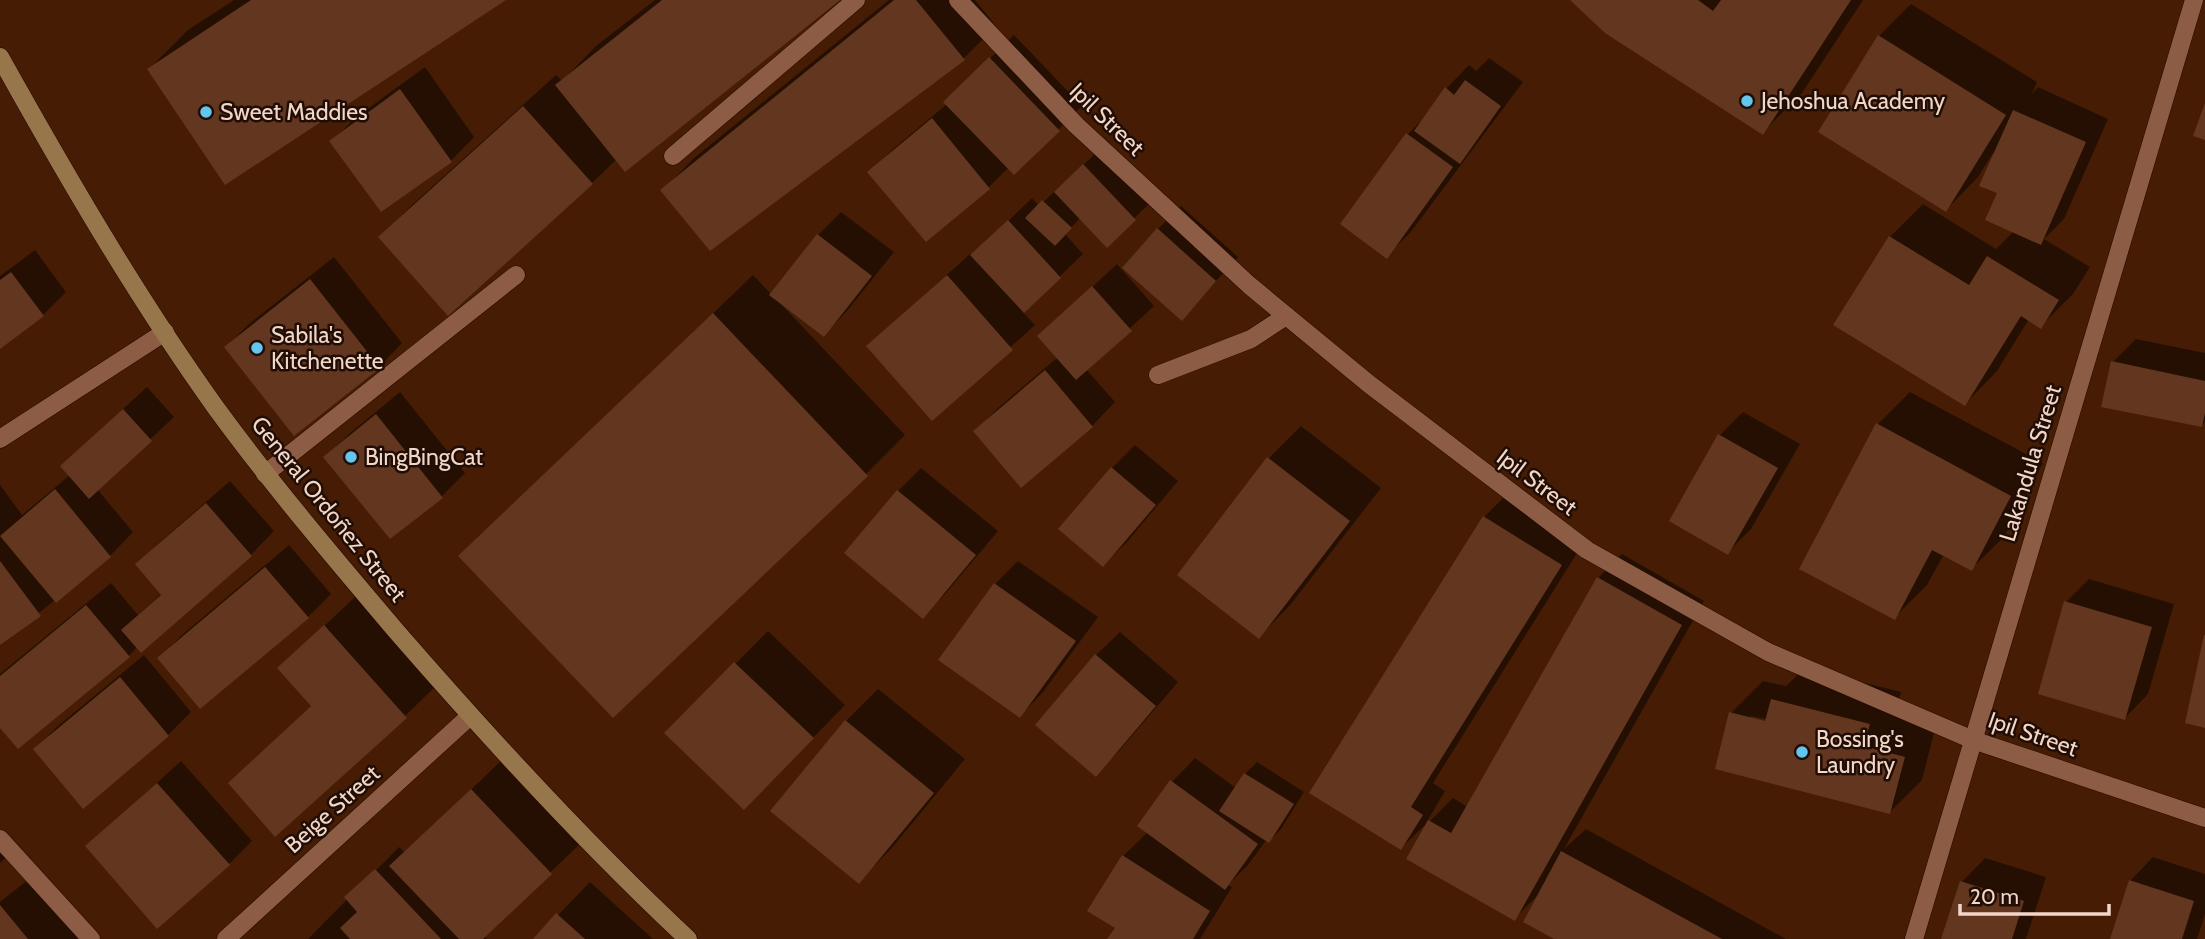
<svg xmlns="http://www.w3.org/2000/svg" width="2205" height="939" font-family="Cabin,sans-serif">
	<rect width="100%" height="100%" fill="#461d04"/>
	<g fill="#0007" fill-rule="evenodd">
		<polygon points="234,0 503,0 149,69 188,30"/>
		<polygon points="655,0 837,0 617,159 592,183 380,237 412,205 556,75 562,81 596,46"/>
		<polygon points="889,0 975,0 996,26 964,58 662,191 694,158"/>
		<polygon points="1572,0 1863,0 1802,93 1763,132"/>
		<polygon points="1911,4 2037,82 2032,94 2038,87 2108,119 2064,219 2044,239 2090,267 2073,294 2041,326 2029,319 1997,371 1965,404 1836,325 1890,237 1923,204 1996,249 2014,231 1999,193 1995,154 1993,153 1978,177 1946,210 1879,36"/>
		<polygon points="1014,35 1082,106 1015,172 1009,167 989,187 926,240 870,172 893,149 947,104 945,102"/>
		<polygon points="1489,58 1523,82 1410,233 1386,256 1342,224 1408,134 1427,115 1446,89 1469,65 1476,71"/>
		<polygon points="425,67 474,137 451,161 381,210 332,141 355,118"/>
		<polygon points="1108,142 1158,195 1107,245 1081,217 1065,234 1083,254 1023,312 1035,325 932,418 868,346 971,253 973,255 1032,198 1039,206"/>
		<polygon points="1181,206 1238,257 1182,318 1158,229"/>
		<polygon points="841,212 894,252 847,311 824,335 782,302 781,304 905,435 866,474 460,556 753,275 772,295 818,235"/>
		<polygon points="35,250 66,292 43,315 0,347 0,276"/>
		<polygon points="334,257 402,343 379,367 294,433 226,347 249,324"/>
		<polygon points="1117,264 1154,306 1086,369 1115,402 1092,426 1022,485 975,431 998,408 1058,357 1039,336"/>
		<polygon points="2136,339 2205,353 2205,422 2202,425 2113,362"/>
		<polygon points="147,387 174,417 97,489 133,532 110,556 0,644 0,485 22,515 70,475 86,443"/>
		<polygon points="400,392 465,473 442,496 391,537 326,457 349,434"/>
		<polygon points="1910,392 2043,463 2004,537 1971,569 1944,554 1927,585 1894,618 1878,424"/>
		<polygon points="1743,412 1800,444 1751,529 1728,552 1720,435"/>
		<polygon points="1301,426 1381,488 1291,604 1259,637 1269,458"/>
		<polygon points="1135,445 1178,481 1127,542 1103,565 1061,529 1112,468"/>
		<polygon points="921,468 998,531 946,593 923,616 898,491"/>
		<polygon points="230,481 274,531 251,555 141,651 137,647 129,656 0,725 0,674 111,583 138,615 162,593 137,564 161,541"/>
		<polygon points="1507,494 1584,542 1433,783 1445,791 1425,825 1401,848 1312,792 1484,517"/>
		<polygon points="289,545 331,594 308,617 159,658 182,635"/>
		<polygon points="1622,554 1704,601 1564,849 1586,829 1786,939 1558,939 1538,895 1514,919 1430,821 1453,798 1468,807 1598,578"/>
		<polygon points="1018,561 1098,617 1043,692 1020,716 995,584"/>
		<polygon points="2089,579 2174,604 2148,694 2125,718 2066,602"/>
		<polygon points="358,594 438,684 405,716 230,783 312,705 280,668"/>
		<polygon points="768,631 845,705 777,775 667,733"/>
		<polygon points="1120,632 1178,682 1119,751 1096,774 1037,724 1096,655"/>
		<polygon points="144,655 191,712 168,735 83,806 35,749 58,726"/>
		<path d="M1805,668L1901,692L1895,714L1936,725L1922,780L1890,812L1731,713L1763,681L1786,686ZM1751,716L1774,721L1773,725L1751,719Z"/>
		<polygon points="878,689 965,759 891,849 859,881 846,721"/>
		<polygon points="504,758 583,841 484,936 487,939 308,939 399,847 405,853"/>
		<polygon points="1195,758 1236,788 1245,774 1257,762 1304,792 1281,829 1269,841 1267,839 1248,865 1228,885 1232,887 1200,939 1110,939 1117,927 1123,856 1148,832 1172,782"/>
		<polygon points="181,761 252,841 229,864 87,846"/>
		<polygon points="0,849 7,857 0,863"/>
		<polygon points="2153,857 2205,874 2205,914 2197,939 2112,939 2130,881"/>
		<polygon points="1985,858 2046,877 2026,939 1943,939 1962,882"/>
		<polygon points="34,875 86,939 0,939 0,902"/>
		<polygon points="590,882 653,939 535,939"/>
	</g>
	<g fill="#63371f">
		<polygon points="251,0 506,0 225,185 147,69"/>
		<polygon points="662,0 840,0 625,172 555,85"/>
		<polygon points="894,0 916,0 965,60 710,251 660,190"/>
		<polygon points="1570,0 1698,0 1713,11 1721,0 1851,0 1763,135 1605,33"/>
		<polygon points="1878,35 2006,115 1946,212 1818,132"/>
		<polygon points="989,57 1060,131 1014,175 943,102"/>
		<polygon points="1465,80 1501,106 1460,164 1414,131 1445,87 1454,95"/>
		<polygon points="400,89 452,162 381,212 329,141"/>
		<polygon points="2205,103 2205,140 2193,136"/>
		<polygon points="523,106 593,184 448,316 378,237"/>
		<polygon points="2013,110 2086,142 2041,245 1985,220 1997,193 1979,186"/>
		<polygon points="932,118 990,189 926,242 867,172"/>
		<polygon points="1406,133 1453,167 1387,259 1340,224"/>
		<polygon points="1083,164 1136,220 1107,248 1054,192"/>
		<polygon points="1042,200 1072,228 1055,246 1025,218"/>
		<polygon points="1008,220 1061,278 1024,313 970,255"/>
		<polygon points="1157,228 1216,281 1182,321 1122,268"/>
		<polygon points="817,234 872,276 824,337 769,295"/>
		<polygon points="1889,236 1969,285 1987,256 2059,300 2041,329 2021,316 1965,406 1833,325"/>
		<polygon points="11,272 44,316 0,349 0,280"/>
		<polygon points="947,275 1013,350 932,421 866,346"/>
		<polygon points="310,279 380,368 294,436 224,347"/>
		<polygon points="1092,286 1132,331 1076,380 1037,336"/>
		<polygon points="713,313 868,476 613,718 458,556"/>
		<polygon points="2111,361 2205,381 2205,413 2202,427 2101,407"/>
		<polygon points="1045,370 1093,427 1021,488 973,431"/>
		<polygon points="123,409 152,441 89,499 60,466"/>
		<polygon points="376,414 443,498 390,539 323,457"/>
		<polygon points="1876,423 2011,496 1972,571 1932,550 1895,620 1799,569"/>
		<polygon points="1718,434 1778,468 1728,555 1669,521"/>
		<polygon points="1267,457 1350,521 1259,639 1177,575"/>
		<polygon points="1111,467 1156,505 1103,567 1058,529"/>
		<polygon points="55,489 111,557 56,603 0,536"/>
		<polygon points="897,490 976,555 923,619 844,553"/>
		<polygon points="206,503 252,556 141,653 121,630 161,595 135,564"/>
		<polygon points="1483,516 1562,565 1411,807 1423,815 1401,850 1309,793"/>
		<polygon points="0,561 41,616 0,645"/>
		<polygon points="265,567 309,618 200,709 157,658"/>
		<polygon points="1597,577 1682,625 1515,921 1406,859 1428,820 1451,833"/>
		<polygon points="994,583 1076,641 1020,718 938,660"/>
		<polygon points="2064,601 2152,627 2125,720 2038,694"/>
		<polygon points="86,605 130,657 18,749 0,728 0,676"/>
		<polygon points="324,625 407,718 275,837 228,783 311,706 277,668"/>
		<polygon points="2204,635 2205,635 2205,728 2185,723"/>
		<polygon points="1095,654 1156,706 1096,777 1035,725"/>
		<polygon points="734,662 814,738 744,810 664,733"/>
		<polygon points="120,677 169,736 83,809 33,749"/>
		<polygon points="1771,699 1870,724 1864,746 1905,757 1890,814 1715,769 1729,712 1765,721"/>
		<polygon points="845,720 934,793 859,884 770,811"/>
		<polygon points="1244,773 1294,804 1269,843 1219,811"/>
		<polygon points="1170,780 1258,844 1225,890 1137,826"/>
		<polygon points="157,783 230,865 157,929 85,846"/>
		<polygon points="471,789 552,874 483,939 459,939 389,866"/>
		<polygon points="1561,851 1616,881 1722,939 1554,939 1523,922"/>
		<polygon points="1122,855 1210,911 1193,939 1107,939 1115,928 1087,911"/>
		<polygon points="375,869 441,939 350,939 340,928 357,912 344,897"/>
		<polygon points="2129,880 2194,901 2182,939 2110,939"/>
		<polygon points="1960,881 2024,901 2012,939 1941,939"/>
		<polygon points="0,905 28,939 0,939"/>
		<polygon points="556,913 585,939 533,939"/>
	</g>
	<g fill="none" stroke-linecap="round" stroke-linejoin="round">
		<g stroke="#260800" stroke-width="19">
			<g id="lane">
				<polyline points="673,156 856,0"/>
				<polyline points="1158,375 1251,339 1286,316"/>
				<polyline points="265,474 516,275"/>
			</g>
		</g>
		<g stroke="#260800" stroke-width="19">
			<g id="street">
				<polyline points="958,0 1076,125 1249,285 1369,384 1587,550 1768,652 1973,740 2205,818"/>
				<polyline points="0,439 165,332"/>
				<polyline points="0,839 91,939"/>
				<polyline points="226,939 470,716"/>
				<polyline points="1914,939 2194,0"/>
			</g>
		</g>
		<g stroke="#260800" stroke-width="19">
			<path id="secondary" d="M0,57C67,177 136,296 216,408C273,486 335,559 397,632C490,739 585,843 688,939"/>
		</g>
		<use href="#lane" stroke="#8c5c44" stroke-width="18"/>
		<use href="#street" stroke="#8c5c44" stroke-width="18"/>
		<use href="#secondary" stroke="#98764c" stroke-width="18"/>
	</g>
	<g fill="#64c5ee" stroke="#200d05" stroke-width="2.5">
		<circle cx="1747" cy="101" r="7"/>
		<circle cx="206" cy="112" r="7"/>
		<circle cx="257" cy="348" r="7"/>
		<circle cx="351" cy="457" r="7"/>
		<circle cx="1802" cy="752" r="7"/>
	</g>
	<g text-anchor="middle" stroke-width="5" stroke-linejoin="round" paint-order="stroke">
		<g font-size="23" fill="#f2d6c8" stroke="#200d05" text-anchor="start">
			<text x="1761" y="109">Jehoshua Academy</text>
			<text x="220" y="120">Sweet Maddies</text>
			<text x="271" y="343">Sabila's<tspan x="271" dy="26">Kitchenette</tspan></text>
			<text x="365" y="465">BingBingCat</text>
			<text x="1816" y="747">Bossing's<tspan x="1816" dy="26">Laundry</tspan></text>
		</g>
		<g font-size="23" fill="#f2d6c8" stroke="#200d05">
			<text transform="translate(1107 119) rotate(44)" y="8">Ipil Street</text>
			<text transform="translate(2030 463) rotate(-73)" y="8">Lakandula Street</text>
			<text transform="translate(1537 482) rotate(37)" y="8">Ipil Street</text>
			<text transform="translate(329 509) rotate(51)" y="8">General Ordoñez Street</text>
			<text transform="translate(2033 734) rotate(19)" y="8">Ipil Street</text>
			<text transform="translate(332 809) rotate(-42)" y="8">Beige Street</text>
		</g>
	</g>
	<path d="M1960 904v10h149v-10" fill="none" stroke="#f2d6c8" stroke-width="3.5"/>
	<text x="1970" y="904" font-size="21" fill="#f2d6c8" stroke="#200d05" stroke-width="5" paint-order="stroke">20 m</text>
</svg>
